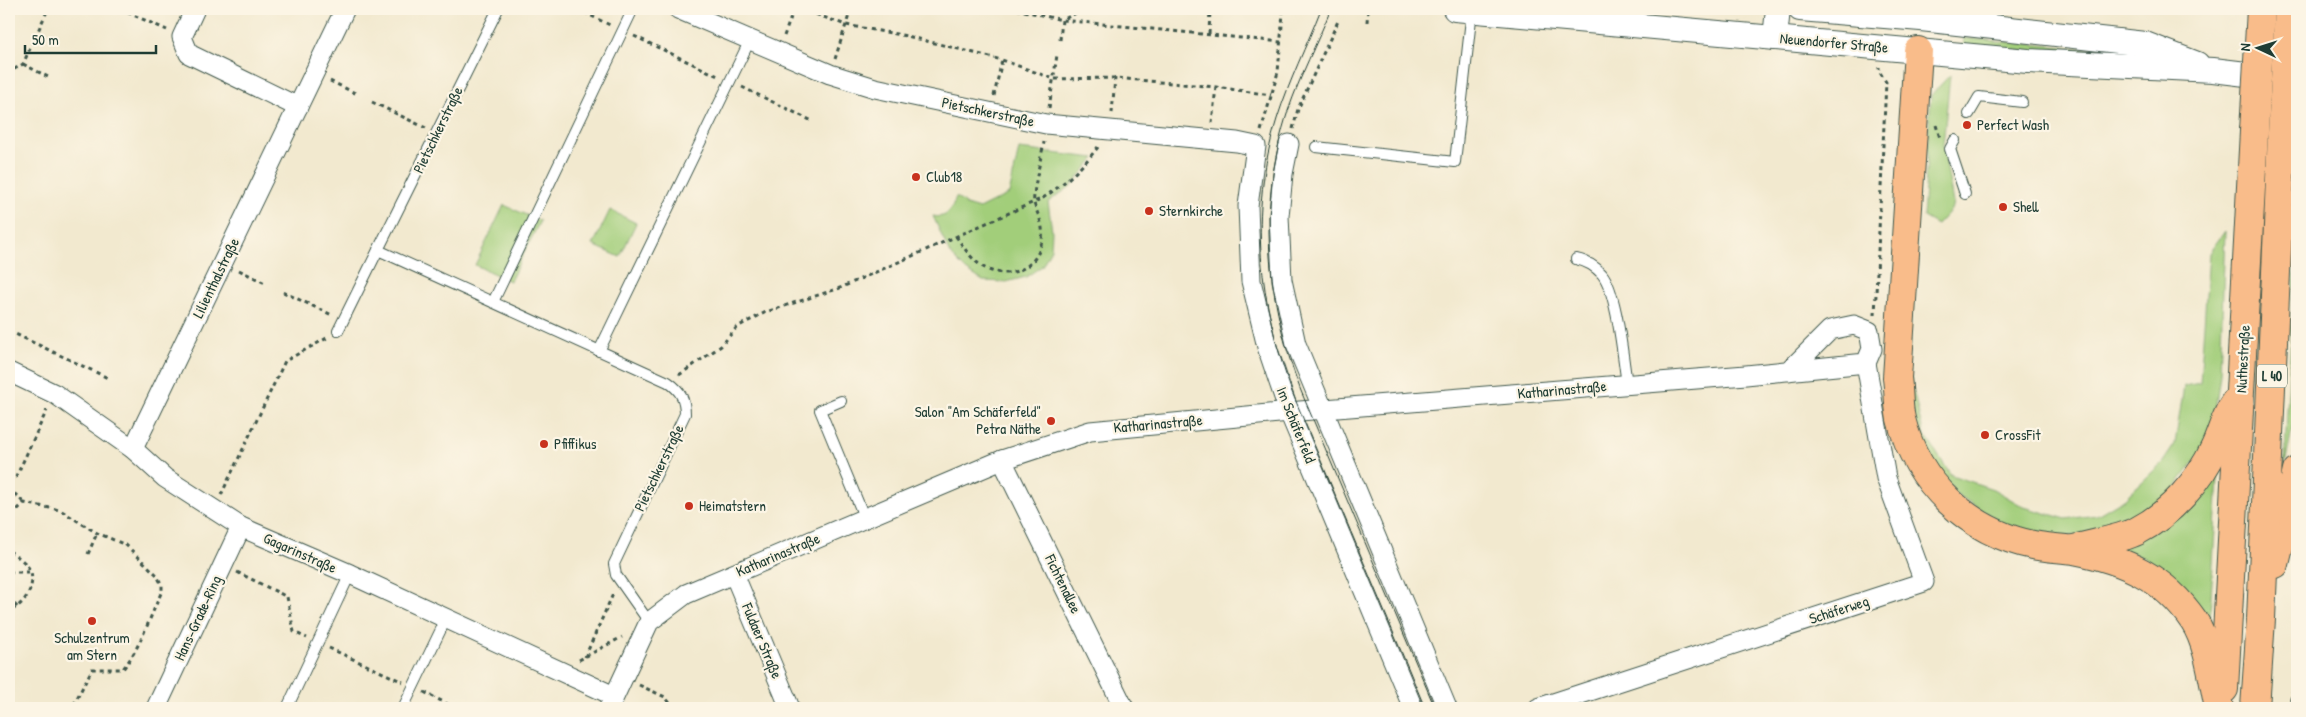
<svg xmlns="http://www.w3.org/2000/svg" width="2306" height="717" font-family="'Patrick Hand',sans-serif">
	<rect width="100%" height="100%" fill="#fcf5e5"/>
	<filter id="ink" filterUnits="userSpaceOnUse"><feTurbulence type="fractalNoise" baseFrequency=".02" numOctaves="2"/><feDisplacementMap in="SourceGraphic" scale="10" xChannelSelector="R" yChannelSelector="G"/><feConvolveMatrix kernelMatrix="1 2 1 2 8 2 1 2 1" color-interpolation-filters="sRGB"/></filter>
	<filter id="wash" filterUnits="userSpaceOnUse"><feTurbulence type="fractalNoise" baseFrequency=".0096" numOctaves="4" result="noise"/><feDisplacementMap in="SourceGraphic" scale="20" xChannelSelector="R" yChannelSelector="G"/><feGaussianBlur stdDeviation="1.12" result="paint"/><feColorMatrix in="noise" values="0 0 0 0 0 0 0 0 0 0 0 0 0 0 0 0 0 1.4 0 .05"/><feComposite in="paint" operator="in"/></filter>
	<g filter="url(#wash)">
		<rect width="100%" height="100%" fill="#f2e9cf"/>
		<g fill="#a2ce7a" stroke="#608657">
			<polygon points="1964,38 2138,54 2153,63 1963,46"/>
			<polygon points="1950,75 1943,145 1953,203 1951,210 1937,225 1923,217 1931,95"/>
			<path d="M1019,149L1095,158L1071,186L1048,202L1052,231L1051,249L1042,266L1026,277L1006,282L983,281L966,270L950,254L933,216C947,219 952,210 956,197L966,205L979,209L1009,194Z"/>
			<polygon points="504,205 540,221 510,281 475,265"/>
			<polygon points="610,210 636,223 620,257 593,245"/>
			<polygon points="2297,222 2297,402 2284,471"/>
			<polygon points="2225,231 2220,374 2214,419 2198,457 2169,496 2111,533 2027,539 1955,493 1927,454 1909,413 1910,377 1923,432 1951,475 1993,489 2024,507 2066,519 2097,515 2124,499 2163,462 2175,444 2184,386 2200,383 2209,253"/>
			<polygon points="2219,460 2209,632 2174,579 2144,557 2116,548"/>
		</g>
	</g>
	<g filter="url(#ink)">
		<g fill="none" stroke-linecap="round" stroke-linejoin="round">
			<g stroke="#3f574b" stroke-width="12">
				<g id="service">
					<polyline points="1969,114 1979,97 2022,102"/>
					<polyline points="1955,140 1950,149 1965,194"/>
					<polyline points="1316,147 1455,162 1472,10"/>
					<polyline points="378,250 498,9"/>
					<path d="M1576,259C1586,261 1595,266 1602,274C1617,292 1623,359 1627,384"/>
					<polyline points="493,302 633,9"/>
					<path d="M338,331L378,250L668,382C681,391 685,399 685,414L614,564L616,575L649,622"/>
					<polyline points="599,351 750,40"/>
					<polyline points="841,401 820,410 865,519"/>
					<polyline points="287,708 350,574"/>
					<polyline points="403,708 446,619"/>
				</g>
			</g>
			<g stroke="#3f574b" stroke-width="21">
				<g id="minor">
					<polyline points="195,9 182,37 189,54 298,107"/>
					<polyline points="678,9 830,74 875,88 1046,124 1237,142 1256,146 1248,206 1251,281 1267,347 1289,412 1413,708"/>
					<polyline points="1289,144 1283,174 1279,216 1282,280 1296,344 1447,708"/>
					<polyline points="9,372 55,394 133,449 165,478 241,527 350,574 614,696"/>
					<polyline points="133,449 345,9"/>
					<polyline points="1002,460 1124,708"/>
					<polyline points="734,574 790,708"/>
					<polyline points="156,708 241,527"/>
					<polyline points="609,708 649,622 686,594 1002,460 1090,431 1300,411 1746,375 1866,363 1872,349 1869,331 1854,325 1830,330 1789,371"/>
					<polyline points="1538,708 1924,582 1886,478 1866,363"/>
				</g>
			</g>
			<g stroke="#3f574b" stroke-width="26">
				<g id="tertiary">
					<polyline points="1455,9 2028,61 2213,70 2246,74"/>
					<polyline points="1800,9 1921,19 2145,44 2197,64"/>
					<polyline points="1775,38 1778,9"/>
				</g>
			</g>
			<g stroke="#3f574b" stroke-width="30">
				<g id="trunk">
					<path d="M1918,51L1897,378C1899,391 1898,406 1901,419C1917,483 1969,532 2033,545C2047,548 2061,548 2074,550C2125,560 2164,577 2194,621C2209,644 2213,682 2219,708"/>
					<path d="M2074,549C2094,543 2118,540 2137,531C2170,514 2200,481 2215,447C2222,432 2225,416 2235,402"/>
					<polyline points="2275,564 2297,471"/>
					<polyline points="2224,689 2254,131"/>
					<polyline points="2255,708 2261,619 2282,133"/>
				</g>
			</g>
			<g stroke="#3f574b" stroke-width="3" stroke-dasharray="4 4" stroke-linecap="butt">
				<polyline points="120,9 167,30"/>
				<polyline points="577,9 612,26"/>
				<polyline points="801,9 846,25 907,36 1002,60 1054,79 1115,78 1216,87 1271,95"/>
				<polyline points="1016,9 1062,20 1281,42"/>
				<polyline points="1230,9 1248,12"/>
				<polyline points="1367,22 1368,9"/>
				<polyline points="1209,34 1210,9"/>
				<polyline points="634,36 718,76"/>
				<polyline points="784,36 794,9"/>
				<polyline points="1060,40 1062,20 1084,9"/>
				<polyline points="835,59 851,9"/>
				<polyline points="23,64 50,78"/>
				<polyline points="9,75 11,71 23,64 48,9"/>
				<polyline points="330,81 357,94"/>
				<polyline points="742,87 812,121"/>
				<polyline points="994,96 1002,60"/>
				<polyline points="372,102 426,128"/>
				<polyline points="1049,108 1057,55"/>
				<polyline points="1112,113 1115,78"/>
				<polyline points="1212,123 1216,87"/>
				<polyline points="1936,125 1940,138"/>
				<polyline points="1293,129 1298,109 1339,19"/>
				<polyline points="1261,131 1278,72 1283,13"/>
				<path d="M956,236C968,254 981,274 1006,273C1030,272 1045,252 1042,228C1041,219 1036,211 1034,203C1032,193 1042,154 1044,142"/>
				<polyline points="239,270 267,284"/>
				<polyline points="283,292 332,315"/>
				<polyline points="1875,315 1886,82 1879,71 1879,67"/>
				<polyline points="9,331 108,378"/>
				<path d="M679,375L721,346L737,327L766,312L840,288L1043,198C1065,183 1082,168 1098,147"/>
				<polyline points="9,482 16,477 47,410"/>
				<polyline points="9,488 24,503"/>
				<polyline points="221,495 285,361 327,338"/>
				<path d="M9,523L13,514L24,503L60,510L97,533L126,545L156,574L162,585V591C150,617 141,646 123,669H92L72,708"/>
				<path d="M9,551C17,556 28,563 31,573C35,589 23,606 9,611"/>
				<polyline points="88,554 97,533"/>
				<polyline points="9,572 31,572"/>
				<polyline points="237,572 287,597 294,632 307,638"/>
				<polyline points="9,598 18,608"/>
				<polyline points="329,648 403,682"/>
				<polyline points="585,657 613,594"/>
				<polyline points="579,660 622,637"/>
				<polyline points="639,685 665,697 674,708"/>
				<polyline points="424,692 455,708"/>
				<polyline points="2289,708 2297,669"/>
			</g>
			<use href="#service" stroke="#fff" stroke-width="10"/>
			<use href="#minor" stroke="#fff" stroke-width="19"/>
			<use href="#tertiary" stroke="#fff" stroke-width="24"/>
			<use href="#trunk" stroke="#f9bc8a" stroke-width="28"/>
			<g stroke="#1f3d34" stroke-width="1">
				<path d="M1321,9C1307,45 1289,81 1277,119C1248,213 1259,301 1292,392L1425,708"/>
				<path d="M1331,9C1317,43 1300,76 1288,111C1257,205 1266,300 1301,391L1435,708"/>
			</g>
			<g stroke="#3f574b" stroke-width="30" stroke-linecap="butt">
				<g id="trunk-bridge">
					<polyline points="2254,131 2261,9"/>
					<polyline points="2282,133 2289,9"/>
				</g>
			</g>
			<use href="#trunk-bridge" stroke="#f9bc8a" stroke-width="28"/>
		</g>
	</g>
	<g fill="#c8321e" stroke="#fcf5e5" stroke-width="2">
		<circle cx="1967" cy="125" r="5"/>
		<circle cx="916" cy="177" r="5"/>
		<circle cx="2003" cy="207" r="5"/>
		<circle cx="1149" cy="211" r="5"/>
		<circle cx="1051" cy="421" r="5"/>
		<circle cx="1985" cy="435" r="5"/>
		<circle cx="544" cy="444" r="5"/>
		<circle cx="689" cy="506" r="5"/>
		<circle cx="92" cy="621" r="5"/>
	</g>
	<g text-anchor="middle" stroke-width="4.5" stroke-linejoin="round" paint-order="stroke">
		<rect fill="#fcf5e5" stroke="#617469" stroke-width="1" x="2257" y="364.5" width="30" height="23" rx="4"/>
		<g font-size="14" font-weight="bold" fill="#1f3d34">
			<text x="2272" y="381">L 40</text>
		</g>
		<g font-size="15" fill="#1f3d34" stroke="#fcf5e5">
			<text transform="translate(1834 43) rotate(5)" y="5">Neuendorfer Straße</text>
			<text transform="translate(988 112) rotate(12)" y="5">Pietschkerstraße</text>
			<text transform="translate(438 130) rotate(-64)" y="5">Pietschkerstraße</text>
			<text transform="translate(216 278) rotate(-64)" y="5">Lilienthalstraße</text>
			<text transform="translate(2243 359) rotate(-87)" y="5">Nuthestraße</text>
			<text transform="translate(1562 390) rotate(-5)" y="5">Katharinastraße</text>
			<text transform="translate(1158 424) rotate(-5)" y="5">Katharinastraße</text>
			<text transform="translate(1296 425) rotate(68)" y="5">Im Schäferfeld</text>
			<text transform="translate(659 468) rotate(-64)" y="5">Pietschkerstraße</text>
			<text transform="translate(300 553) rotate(24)" y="5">Gagarinstraße</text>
			<text transform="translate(778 555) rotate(-23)" y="5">Katharinastraße</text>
			<text transform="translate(1063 584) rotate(64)" y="5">Fichtenallee</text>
			<text transform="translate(1839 610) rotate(-18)" y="5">Schäferweg</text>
			<text transform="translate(198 618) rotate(-65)" y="5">Hans-Grade-Ring</text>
			<text transform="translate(762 641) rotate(67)" y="5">Fuldaer Straße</text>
		</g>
		<g font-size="15" fill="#1f3d34" stroke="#fcf5e5" text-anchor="start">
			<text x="1977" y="130">Perfect Wash</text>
			<text x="926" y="182">Club18</text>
			<text x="2013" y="212">Shell</text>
			<text x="1159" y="216">Sternkirche</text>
			<text x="1041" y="417" text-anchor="end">Salon "Am Schäferfeld"<tspan x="1041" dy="17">Petra Näthe</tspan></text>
			<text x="1995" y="440">CrossFit</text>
			<text x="554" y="449">Pfiffikus</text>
			<text x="699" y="511">Heimatstern</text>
			<text x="92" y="643" text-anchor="middle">Schulzentrum<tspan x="92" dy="17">am Stern</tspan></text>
		</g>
	</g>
	<rect width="2306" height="717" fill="none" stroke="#fcf5e5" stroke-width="30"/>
	<g transform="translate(2258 48) rotate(274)" stroke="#fcf5e5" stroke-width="4" paint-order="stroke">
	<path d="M0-4L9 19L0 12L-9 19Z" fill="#1f3d34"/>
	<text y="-8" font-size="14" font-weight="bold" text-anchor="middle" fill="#1f3d34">N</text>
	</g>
	<path d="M25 45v8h131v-8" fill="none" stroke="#1f3d34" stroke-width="2.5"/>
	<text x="32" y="45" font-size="15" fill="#1f3d34" stroke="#fcf5e5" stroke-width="4" paint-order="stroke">50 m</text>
</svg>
